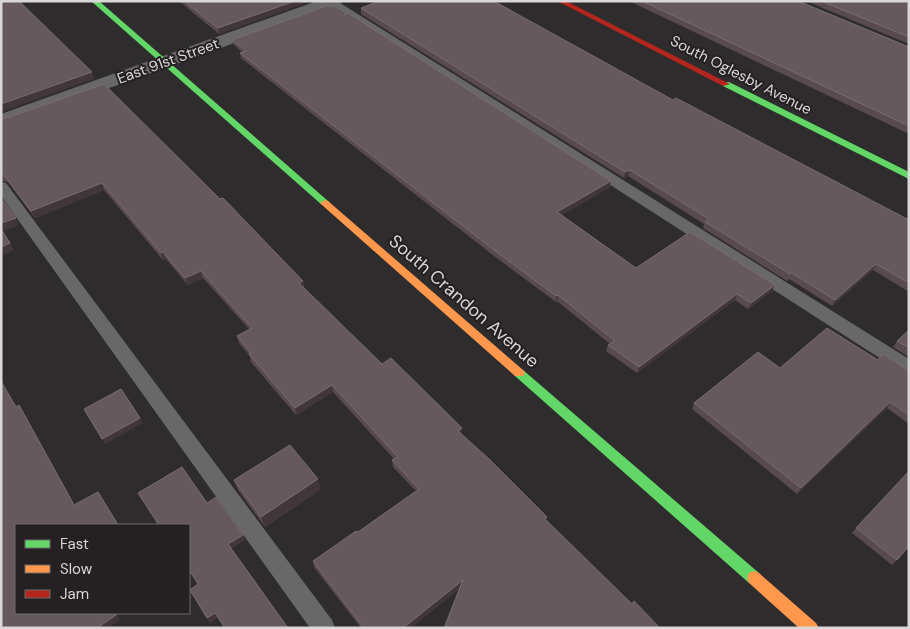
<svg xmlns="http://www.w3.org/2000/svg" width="910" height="629" font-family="'DM Sans',sans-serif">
	<rect width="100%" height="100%" fill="#2e2c2c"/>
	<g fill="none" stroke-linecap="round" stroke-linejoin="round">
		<g fill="#696868" fill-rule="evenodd">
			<polygon points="324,1 337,1 909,359 909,375 903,373"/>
			<polygon points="1,182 6,183 332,620 335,628 310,628 1,196"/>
		</g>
		<polygon fill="#696868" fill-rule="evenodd" points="317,1 343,1 340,5 1,127 1,114"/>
		<g fill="#63d668" fill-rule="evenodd">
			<polygon points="91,1 99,1 328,201 330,203 328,205 322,205"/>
			<polygon points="723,82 729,82 909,172 909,179 723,86"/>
			<polygon points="519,368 523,370 759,573 761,578 759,583 754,585 749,583 515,376 513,373 515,370"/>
		</g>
		<g fill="#ff974d" fill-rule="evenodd">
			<polygon points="325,200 328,201 523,370 525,373 523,376 515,376 322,205 320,203"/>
			<polygon points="754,571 759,573 816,623 819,628 799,628 749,583 747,578 749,573"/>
		</g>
		<polygon fill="#b3261e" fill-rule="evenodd" points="557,1 566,1 730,84 723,86"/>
	</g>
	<g fill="#584a4e">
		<polygon points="179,1 311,1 219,34"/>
		<polygon points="629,1 798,1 909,47 909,134"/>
		<polygon points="806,1 909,1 909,44"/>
		<polygon points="361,8 673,100 909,220 909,292 873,270 832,306 789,279 787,281 703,228 704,224 628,176 624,178 361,14"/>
		<polygon points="232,40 610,187 562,215 636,268 772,291 748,309 735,300 637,373 606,351 608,345 610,344 557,301 556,302 494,256 241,58 240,53 242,52 234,45"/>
		<polygon points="1,120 303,281 304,288 382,364 462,435 547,517 546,520 632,604 660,628 460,588 411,628 361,628 314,567 313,561 358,532 416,491 393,467 392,460 394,459 333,392 296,415 251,362 250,356 239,343 237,336 249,329 203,278 188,285 166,259 163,260 104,190 35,218 8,182 1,181"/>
		<polygon points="909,330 909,357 893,347 897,341"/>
		<polygon points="878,360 909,369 909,424 887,408 797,494 692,409 694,403 780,368"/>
		<polygon points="234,480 321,489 265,527 238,490"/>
		<polygon points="138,493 207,503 243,535 245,540 231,548 288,628 224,628 218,617 210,623 190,590 198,584 189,570 189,525 158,525"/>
		<polygon points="856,528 909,546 892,565 852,533"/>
	</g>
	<g fill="#41373a">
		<polygon points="295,1 311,1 219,34 218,28"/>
		<polygon points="92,72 94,79 1,112 1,104"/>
		<polygon points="630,170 628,176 624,178 625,172"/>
		<polygon points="611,181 610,187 557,218 557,212"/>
		<polygon points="102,183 104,190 35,218 31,211"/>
		<polygon points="16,218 19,225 2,232 1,230 1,223"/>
		<polygon points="10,243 14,250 1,256 1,247"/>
		<polygon points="163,252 166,259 163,260 161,253"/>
		<polygon points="876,264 873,270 832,306 835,300"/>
		<polygon points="201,271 203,278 188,285 185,278"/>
		<polygon points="303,281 304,288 300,290 299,283"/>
		<polygon points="775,285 772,291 748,309 751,303"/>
		<polygon points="737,294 735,300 637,373 639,367"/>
		<polygon points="558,295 557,301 556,302 556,296"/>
		<polygon points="332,385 333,392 296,415 295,408"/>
		<polygon points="890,402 887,408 797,494 801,488"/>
		<polygon points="19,405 23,411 78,511 74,505"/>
		<polygon points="140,418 143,423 105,444 102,439"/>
		<polygon points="462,428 462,435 458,431"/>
		<polygon points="318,479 321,489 265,527 261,517"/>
		<polygon points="243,535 245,540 231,549 228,544"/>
		<polygon points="463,580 463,586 411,628 403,628"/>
		<polygon points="115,613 116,613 120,620 107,628 97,628"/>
		<polygon points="215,613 218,617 210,623 207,618"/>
	</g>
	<g fill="#66595d" stroke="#786d70">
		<polygon points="1,1 19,1 92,72 1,104"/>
		<polygon points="184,1 295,1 218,28"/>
		<polygon points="380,1 487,1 499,4 673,100 676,98 909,220 909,283 876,264 835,300 792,273 790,274 705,222 709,219 630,170 625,172 361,8"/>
		<polygon points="642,1 798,1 909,47 909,126"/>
		<polygon points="821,1 909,1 909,37"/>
		<polygon points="329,5 344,15 348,13 611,181 557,212 636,268 690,232 775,285 751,303 737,294 639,367 608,345 615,341 558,295 556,296 494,250 240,53 246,51 232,40"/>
		<polygon points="104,84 220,199 223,198 303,281 299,283 382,364 391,358 462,428 458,431 488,458 547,517 545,519 632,604 634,601 660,628 444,628 463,580 403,628 364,628 313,561 356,531 358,532 419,489 392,460 398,457 332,385 295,408 249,354 251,353 237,336 252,328 201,271 185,278 163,252 161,253 102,183 31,211 4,175 1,174 1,120"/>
		<polygon points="1,198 16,218 1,223"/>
		<polygon points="1,229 10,243 1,247"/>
		<polygon points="827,328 878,360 883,354 906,369 909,369 909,415 890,402 801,488 694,403 758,352 780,368"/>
		<polygon points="909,330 909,348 897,341"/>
		<polygon points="1,381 16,407 19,405 74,505 98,492 117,523 116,525 16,525 16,613 115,613 116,615 97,628 1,628"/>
		<polygon points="121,389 140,418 102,439 84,409"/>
		<polygon points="290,445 318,479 261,517 234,480"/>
		<polygon points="182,467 207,503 216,497 243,535 228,544 288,628 225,628 215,613 207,618 190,590 198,584 189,570 189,525 159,525 138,493"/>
		<polygon points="909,471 909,546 897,560 856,528"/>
	</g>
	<g text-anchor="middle" stroke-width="4" stroke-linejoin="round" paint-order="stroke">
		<g font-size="15" fill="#d9d7d7" stroke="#252122">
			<text transform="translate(168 61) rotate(-20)" y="5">East 91st Street</text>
			<text transform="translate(741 75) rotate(27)" y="5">South Oglesby Avenue</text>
		</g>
		<g font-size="18" fill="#d9d7d7" stroke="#252122">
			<text transform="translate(464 301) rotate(41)" y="6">South Crandon Avenue</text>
		</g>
	</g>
	<rect width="910" height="629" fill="none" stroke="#d9d7d7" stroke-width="5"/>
	<rect x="15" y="524" width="175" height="90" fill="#252122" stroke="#6d6a6a"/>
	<rect x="25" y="540" width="25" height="8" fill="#63d668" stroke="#6d6a6a"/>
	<text x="60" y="549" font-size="15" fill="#d9d7d7">Fast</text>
	<rect x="25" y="565" width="25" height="8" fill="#ff974d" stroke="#6d6a6a"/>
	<text x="60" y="574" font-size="15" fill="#d9d7d7">Slow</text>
	<rect x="25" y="590" width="25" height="8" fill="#b3261e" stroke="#6d6a6a"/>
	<text x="60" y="599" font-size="15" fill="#d9d7d7">Jam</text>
</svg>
